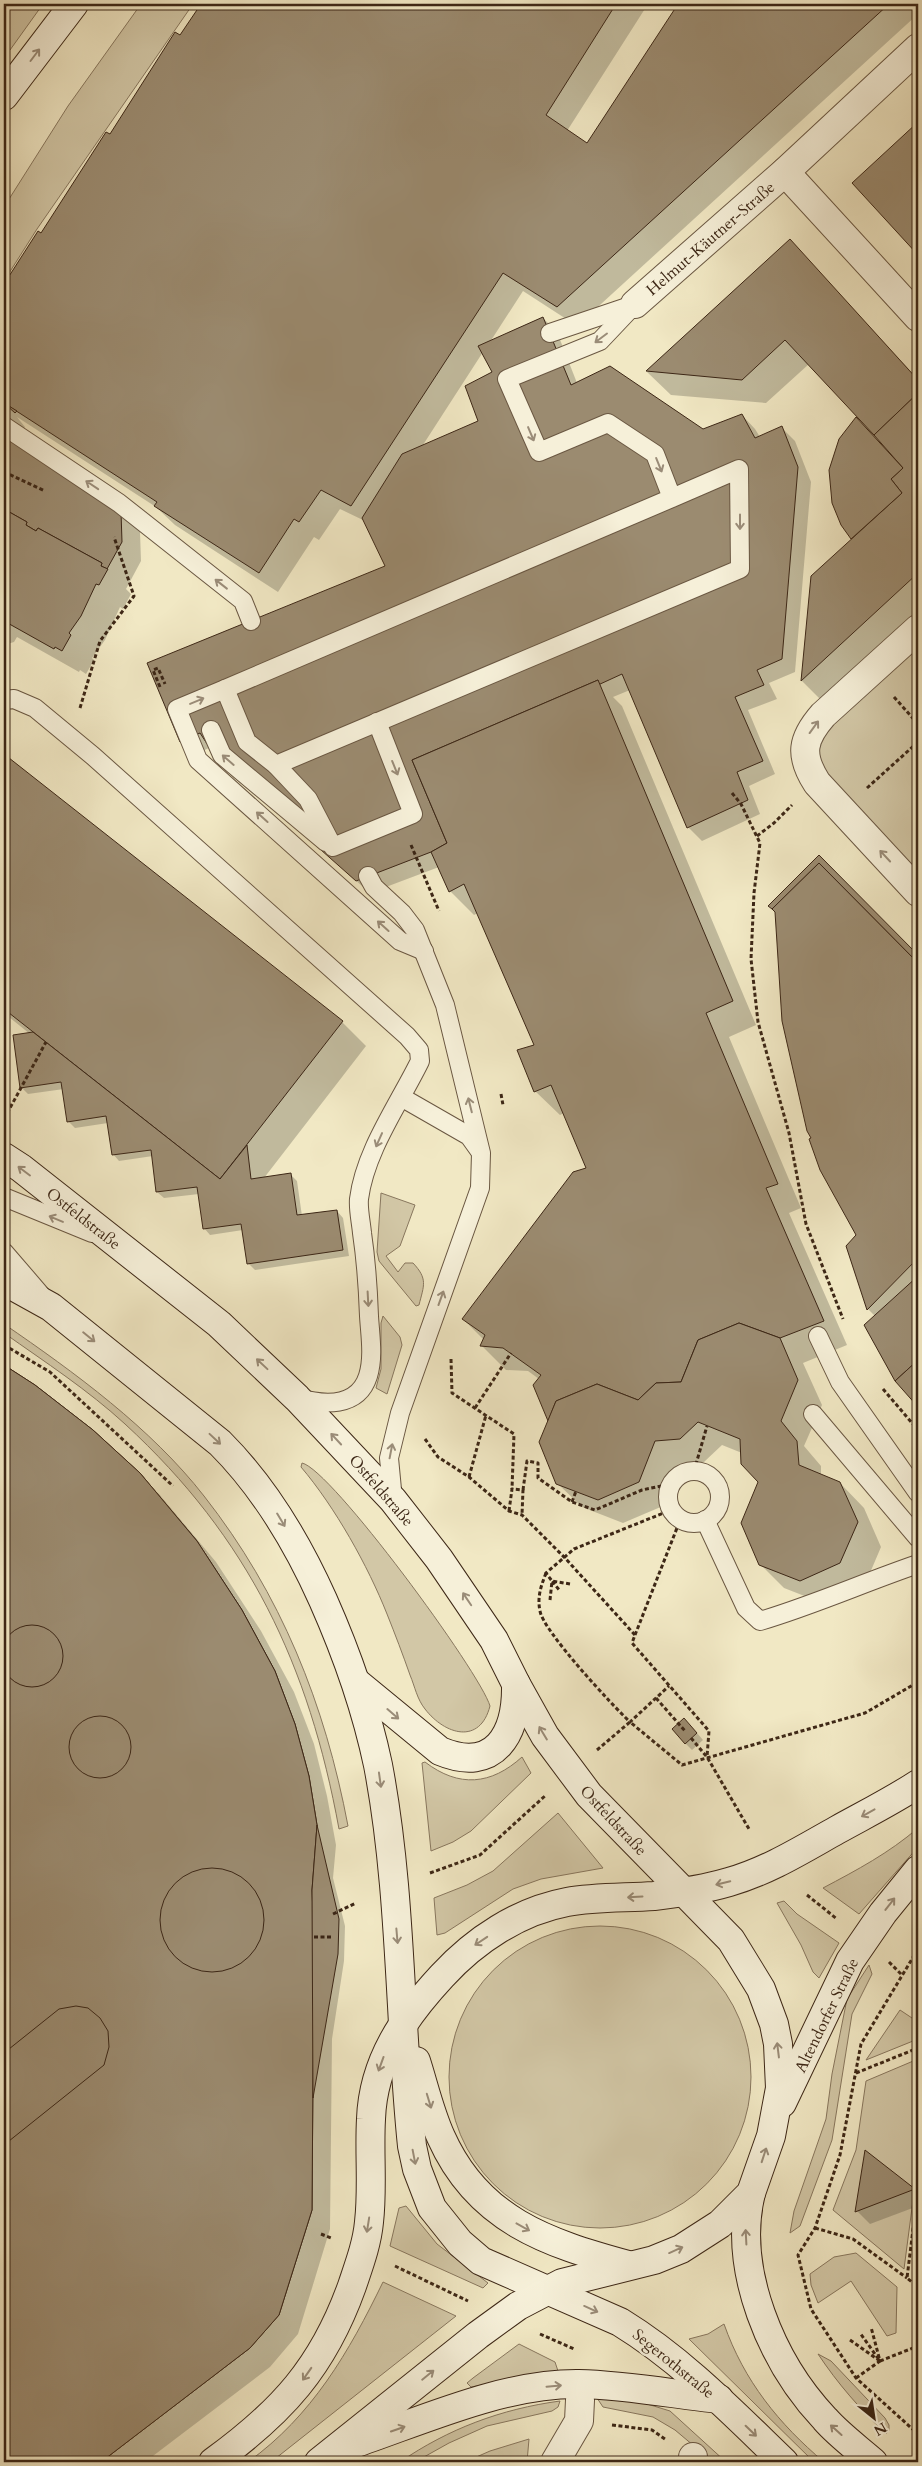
<svg xmlns="http://www.w3.org/2000/svg" width="922" height="2466" font-family="Cardo,serif">
	<rect width="100%" height="100%" fill="#f1e8c4"/>
	<filter id="stains"><feTurbulence type="fractalNoise" baseFrequency=".004" numOctaves="4"/><feColorMatrix values="0 0 0 0 .2 0 0 0 0 .09 0 0 0 0 .02 0 0 0 .5 -.17"/></filter>
	<radialGradient id="worn" r=".72"><stop offset=".6" stop-color="#630" stop-opacity="0"/><stop offset="1" stop-color="#630" stop-opacity=".3"/></radialGradient>
	<g fill="#d2c7a6" stroke="#88775e">
		<polygon points="4,4 43,4 10,50 4,52"/>
		<polygon points="141,4 193,4 37,229 4,281 4,207 68,106"/>
		<polygon points="918,634 918,890 817,783 804,743"/>
		<path d="M381,1193L415,1205L400,1246L386,1256L398,1272L405,1263H413C428,1279 424,1285 419,1305L416,1306L379,1261L377,1252Z"/>
		<polygon points="383,1316 400,1337 402,1345 387,1394 376,1388 381,1369 381,1323"/>
		<path d="M4,1324C74,1372 151,1428 204,1496C281,1594 325,1704 348,1826L339,1829C309,1665 249,1538 125,1424C88,1390 45,1362 4,1333Z"/>
		<path d="M302,1463C331,1469 480,1672 490,1706C480,1745 445,1735 425,1709C417,1699 415,1687 410,1675C403,1655 395,1634 387,1614C368,1566 335,1507 301,1467Z"/>
		<path d="M522,1757L531,1773L471,1831L453,1842L431,1851L422,1763L425,1762C459,1788 491,1785 522,1757Z"/>
		<polygon points="558,1813 603,1868 541,1879 513,1889 445,1933 437,1935 434,1898 467,1885 493,1871"/>
		<path d="M918,1828V1847L859,1914L823,1888C857,1870 889,1853 918,1828Z"/>
		<polygon points="784,1901 797,1914 839,1943 819,1978 813,1972 801,1945 777,1903"/>
		<circle cx="600" cy="2077" r="151"/>
		<polygon points="869,1965 872,1974 852,2014 832,2140 800,2226 790,2233 794,2211 826,2119 832,2074 847,1999"/>
		<polygon points="900,2010 918,2022 918,2039 866,2060"/>
		<polygon points="918,2059 918,2162 904,2269 833,2210 856,2150 866,2081"/>
		<polygon points="406,2206 437,2244 488,2283 483,2288 390,2246 399,2208"/>
		<polygon points="918,2227 918,2264 917,2265 914,2262"/>
		<polygon points="856,2253 897,2287 896,2333 887,2336 851,2281 818,2303 811,2285 810,2274 834,2257"/>
		<path d="M383,2282L456,2316L271,2462H248C312,2416 349,2352 383,2282Z"/>
		<path d="M724,2324C744,2381 779,2424 824,2462H814L689,2339L708,2334Z"/>
		<polygon points="519,2344 555,2362 558,2371 471,2387 467,2383 473,2378"/>
		<path d="M818,2354L831,2361L885,2418L889,2425V2431L886,2434C860,2409 838,2384 818,2354Z"/>
		<polygon points="597,2398 644,2403 670,2411 726,2462 713,2462 675,2430 653,2417 603,2407"/>
		<path d="M560,2401L558,2407L552,2411L487,2426L449,2443L415,2462H400C448,2429 501,2409 560,2401Z"/>
		<polygon points="529,2439 527,2462 465,2462 490,2451"/>
	</g>
	<g fill="#0003" fill-rule="evenodd">
		<path d="M202,4H648L567,131L588,145L680,4H918V14L577,326L523,291L490,342L543,318L557,332L577,383L703,430L742,415L755,429L760,437L782,428L795,441L811,482L795,672L769,683L777,699L748,710L775,774L749,786L760,814L702,841L688,827L630,690L613,697L622,706L756,1025L729,1037L801,1208L789,1213L847,1345L803,1363L822,1405L804,1446L821,1466V1476L840,1483L864,1508L881,1547L864,1587L825,1604L784,1588L760,1564V1482L742,1453L722,1445L704,1462L679,1464L663,1506L623,1523L582,1507L557,1483L549,1421L539,1379L528,1371L506,1370L482,1346L484,1340L463,1319L588,1169L564,1113L560,1115L535,1091L536,1046L478,913L474,915L450,891L439,867L370,893L230,770L211,747L194,755L181,742L387,567L365,521L340,509L319,540L314,537L278,592L175,525L156,507L17,417L25,427L18,441L120,513L140,532L141,561L126,589L131,594L123,609L120,607L105,640L92,658L94,660L86,674L80,670L79,672L17,637L14,642L4,645V286L38,233L41,235ZM483,352L493,373L480,422L421,448Z"/>
		<polygon points="918,124 918,254 854,183"/>
		<polygon points="790,241 918,379 918,619 825,704 802,681 812,576 853,539 842,524 833,503 830,483 832,464 862,421 809,364 766,403 671,395 647,372"/>
		<polygon points="4,755 342,1022 366,1046 264,1178 291,1175 297,1181 302,1216 337,1211 343,1218 349,1256 255,1270 248,1263 243,1230 210,1235 204,1228 199,1194 164,1198 157,1192 153,1156 119,1161 113,1154 108,1123 75,1128 68,1121 64,1089 28,1094 22,1088 30,1034 4,1013"/>
		<polygon points="819,857 918,957 918,1405 896,1381 875,1316 868,1309 858,1235 822,1170 808,1131"/>
		<polygon points="4,1366 34,1386 139,1474 159,1494 216,1562 261,1631 294,1692 314,1744 327,1796 336,1845 333,1878 345,1926 344,1961 332,2039 330,2229 298,2334 270,2367 145,2462 4,2462"/>
		<polygon points="691,1726 703,1740 692,1750 685,1743"/>
		<polygon points="866,2152 918,2194 918,2206 870,2224 857,2211"/>
	</g>
	<g fill="#9b8b70" stroke="#3d2716" fill-rule="evenodd">
		<polygon points="201,4 616,4 546,115 587,143 678,4 889,4 557,307 503,273 351,506 321,490 299,522 294,519 259,573 154,506 157,502 4,403 4,284 38,231 41,233 106,132 110,134 175,32 180,35"/>
		<polygon points="918,122 918,255 852,183"/>
		<polygon points="790,239 918,380 918,393 874,435 785,340 742,380 646,371"/>
		<polygon points="543,317 571,385 610,366 703,429 742,414 755,438 782,426 798,467 782,659 757,670 764,685 735,697 763,761 737,772 748,800 687,828 622,674 598,685 598,680 412,760 447,843 431,852 356,881 215,756 200,733 180,742 147,663 385,566 362,518 402,454 478,421 465,386 492,372 478,346"/>
		<polygon points="918,393 918,573 801,681 811,576 902,493 891,479 903,468 874,435"/>
		<polygon points="4,403 17,411 15,413"/>
		<polygon points="856,417 903,468 891,479 902,493 851,539 841,525 832,503 829,470 839,439"/>
		<polygon points="4,432 121,512 122,542 107,569 101,566 102,563 38,528 36,531 26,525 27,522 4,509"/>
		<polygon points="4,509 27,522 26,525 36,531 38,528 102,563 101,566 108,569 99,585 96,584 81,616 69,633 71,635 62,651 55,647 54,649 4,621"/>
		<polygon points="598,680 733,1001 706,1013 778,1184 766,1188 824,1321 780,1338 739,1323 698,1340 681,1382 656,1383 638,1400 597,1384 556,1401 548,1421 533,1385 541,1375 503,1348 480,1346 485,1335 462,1319 573,1172 586,1168 551,1085 534,1092 517,1050 534,1045 464,884 449,892 431,852 447,843 412,760"/>
		<polygon points="4,754 343,1021 220,1179 4,1009"/>
		<polygon points="819,855 918,955 918,963 819,863 772,909 768,906"/>
		<polygon points="819,863 918,963 918,1258 867,1310 846,1246 856,1235 820,1170 809,1139 811,1138 807,1131 782,1021 775,912 772,909"/>
		<polygon points="33,1032 220,1179 247,1145 251,1179 291,1173 297,1215 337,1210 343,1250 247,1264 241,1224 203,1229 197,1187 156,1192 151,1150 112,1155 106,1116 67,1122 61,1082 20,1088 13,1035"/>
		<polygon points="918,1276 918,1360 895,1381 864,1325"/>
		<polygon points="739,1323 780,1338 798,1380 781,1421 797,1441 799,1465 840,1482 858,1522 840,1563 800,1581 759,1565 741,1523 758,1482 741,1464 740,1439 698,1422 680,1439 655,1441 639,1482 598,1500 556,1484 539,1442 556,1401 597,1384 638,1400 656,1383 681,1382 698,1340"/>
		<polygon points="918,1360 918,1407 895,1381"/>
		<path d="M4,1365L35,1385L93,1430L140,1473L197,1541L242,1610L275,1671L295,1724L309,1776L317,1825L312,1890L314,1937L312,2210L279,2315L250,2348L101,2462H4V2145L104,2065L109,2047L108,2031L100,2018L88,2008L76,2006L59,2009L4,2053V1671L13,1682L26,1687L44,1685L55,1677L61,1667L63,1655L57,1636L41,1625H22L10,1631L4,1640ZM96,1716H105L117,1721L129,1735L131,1747L128,1762L120,1771L109,1777L99,1778L83,1774L74,1766L69,1757L70,1736L77,1725L87,1718ZM209,1868L224,1869L243,1878L257,1892L262,1902L265,1919L261,1938L251,1955L237,1966L219,1972L194,1969L181,1962L167,1947L161,1933L160,1921L164,1899L179,1879L192,1871Z"/>
		<polygon points="4,1365 35,1385 93,1430 140,1473 197,1541 242,1610 275,1671 295,1724 309,1776 317,1825 312,1890 314,1937 312,2210 279,2315 250,2348 101,2462 4,2462"/>
		<circle cx="32" cy="1656" r="31"/>
		<circle cx="100" cy="1747" r="31"/>
		<polygon points="684,1718 697,1733 685,1744 672,1729"/>
		<polygon points="317,1825 339,1919 338,1954 313,2098 312,1890"/>
		<circle cx="212" cy="1920" r="52"/>
		<polygon points="76,2006 88,2008 100,2018 108,2031 109,2047 104,2065 4,2145 4,2053 59,2009"/>
		<polygon points="865,2150 915,2189 855,2212"/>
	</g>
	<g fill="none" stroke-linecap="round" stroke-linejoin="round">
		<g stroke="#6a5742" stroke-width="20">
			<g id="lane">
				<polyline points="635,304 600,341 507,379 539,452 608,423 655,454 672,498 739,469 740,569 276,765 247,742 225,689 672,498"/>
				<polyline points="550,333 633,305"/>
				<polyline points="4,426 119,503 243,601 251,621"/>
				<polyline points="225,689 177,709 198,760 400,941 424,951"/>
				<path d="M4,700L14,699L35,708L93,756L407,1036L419,1050L420,1061C399,1104 365,1151 359,1199C358,1209 361,1222 362,1233C366,1260 368,1288 369,1316C370,1334 374,1357 368,1376C358,1408 323,1405 298,1398"/>
				<polyline points="211,730 222,755 326,842"/>
				<polyline points="276,765 308,799 333,847 413,814 377,722"/>
				<polyline points="368,876 374,887 402,913 415,930 445,1005 481,1153 480,1188 400,1413 389,1458 393,1500"/>
				<polyline points="401,1097 469,1136 479,1150"/>
				<polyline points="4,1197 92,1233"/>
				<polyline points="4,1252 41,1295"/>
				<polyline points="818,1336 840,1382 918,1493"/>
				<polyline points="813,1414 918,1538"/>
				<circle cx="694" cy="1497" r="26"/>
				<path d="M705,1520L746,1608L760,1621C814,1605 865,1582 918,1564"/>
			</g>
		</g>
		<g stroke="#6a5742" stroke-width="30">
			<g id="street">
				<polyline points="785,172 918,317"/>
				<polyline points="635,304 785,172 918,48"/>
				<path d="M918,629L823,715C802,739 799,755 817,783L918,892"/>
				<polyline points="555,2462 579,2421 580,2400"/>
				<polyline points="693,2462 693,2457"/>
			</g>
		</g>
		<g stroke="#3d2716" stroke-width="30">
			<g id="secondary">
				<polyline points="4,96 74,4"/>
				<polyline points="4,1157 21,1168 219,1324 297,1398 393,1500 439,1559 494,1640 516,1684 545,1736 589,1795 731,1940 761,1989 774,2024 778,2044 780,2088 771,2136 751,2193 720,2224 681,2249 654,2260 562,2283 518,2306 478,2335 319,2462"/>
				<path d="M4,1281L51,1307L220,1443C265,1488 297,1542 323,1600C347,1654 366,1708 378,1765C402,1891 399,2020 412,2146L417,2169L432,2208L460,2243L481,2261L620,2322C682,2360 732,2412 784,2462"/>
				<path d="M356,1682L440,1751C495,1774 517,1734 516,1684"/>
				<path d="M416,2061C424,2086 430,2113 441,2137C478,2220 547,2243 628,2265"/>
				<polyline points="782,2103 850,1961 883,1913 918,1870"/>
				<path d="M751,2193C732,2270 772,2363 825,2419C839,2435 857,2448 873,2462"/>
				<path d="M353,2444C424,2420 504,2383 579,2384C626,2385 673,2394 719,2399"/>
				<path d="M213,2462C282,2412 323,2367 352,2286C359,2265 367,2244 369,2222C373,2188 369,2153 371,2119C373,2061 404,2017 442,1976C475,1940 519,1911 567,1902C595,1897 625,1898 654,1896C680,1893 705,1889 729,1882C768,1871 803,1849 837,1830C864,1815 892,1801 918,1784"/>
			</g>
		</g>
		<g stroke="#3d2716" stroke-width="3" stroke-dasharray="4 2.5" stroke-linecap="butt">
			<polyline points="4,472 45,491"/>
			<polyline points="917,589 918,591"/>
			<polyline points="160,687 153,670 158,668 165,684"/>
			<polyline points="894,697 918,724"/>
			<polyline points="80,708 100,641 134,596 114,537"/>
			<polyline points="867,788 918,742"/>
			<polyline points="732,793 741,804 760,843 754,893 751,959 758,1022 789,1133 806,1224 843,1319"/>
			<polyline points="757,836 774,823 792,805"/>
			<polyline points="411,845 439,911"/>
			<polyline points="501,1094 503,1105"/>
			<polyline points="4,1119 46,1042"/>
			<polyline points="4,1345 50,1372 173,1486"/>
			<polyline points="451,1359 452,1393 514,1434 512,1489"/>
			<polyline points="883,1389 918,1430"/>
			<polyline points="475,1408 511,1353"/>
			<polyline points="425,1439 438,1457 469,1477 509,1511 522,1515 565,1558 635,1635 632,1643 709,1731 707,1757"/>
			<polyline points="694,1471 707,1426"/>
			<polyline points="469,1477 486,1415"/>
			<polyline points="523,1490 527,1461 538,1463 538,1478 572,1502 595,1510 642,1490 671,1484"/>
			<polyline points="572,1502 576,1491"/>
			<polyline points="509,1511 512,1489 523,1490 522,1515"/>
			<path d="M546,1573C541,1586 537,1597 540,1611C543,1631 613,1706 630,1722L669,1686"/>
			<polyline points="570,1584 552,1581 546,1573 574,1549 671,1510"/>
			<polyline points="550,1600 552,1581 560,1591"/>
			<polyline points="635,1635 677,1528"/>
			<polyline points="656,1698 685,1731"/>
			<polyline points="691,1738 707,1757 749,1829"/>
			<polyline points="597,1750 630,1722 682,1765 865,1713 918,1682"/>
			<polyline points="430,1873 480,1855 546,1795"/>
			<polyline points="807,1895 837,1919"/>
			<polyline points="333,1914 356,1903"/>
			<polyline points="314,1937 333,1937"/>
			<polyline points="918,1949 861,2044 840,2155 815,2228 798,2255 811,2309 856,2378 918,2434"/>
			<polyline points="889,1962 901,1974"/>
			<polyline points="856,2073 918,2048"/>
			<polyline points="918,2189 907,2278 918,2287"/>
			<polyline points="815,2228 853,2239 907,2278"/>
			<polyline points="321,2234 331,2238"/>
			<polyline points="395,2266 468,2301"/>
			<polyline points="540,2334 574,2349"/>
			<polyline points="850,2340 880,2361 860,2333"/>
			<polyline points="880,2361 918,2346"/>
			<polyline points="856,2378 880,2361 871,2327"/>
			<polyline points="612,2425 652,2430 665,2439"/>
			<polyline points="915,2431 918,2421"/>
		</g>
		<use href="#lane" stroke="#f6f0d9" stroke-width="18"/>
		<use href="#street" stroke="#f6f0d9" stroke-width="28"/>
		<use href="#secondary" stroke="#f6f0d9" stroke-width="28"/>
	</g>
	<defs><path id="oneway-shaft" d="M-6 0H5M1.5-3L5.5 0L1.5 3" fill="none" stroke-width="1.6" stroke-linecap="round" stroke-linejoin="round" transform="scale(1.25)"/></defs>
	<g stroke="#9a8c78">
		<use href="#oneway-shaft" transform="translate(35 55) rotate(-53)"/>
		<use href="#oneway-shaft" transform="translate(601 338) rotate(143)"/>
		<use href="#oneway-shaft" transform="translate(531 434) rotate(67)"/>
		<use href="#oneway-shaft" transform="translate(659 465) rotate(68)"/>
		<use href="#oneway-shaft" transform="translate(92 485) rotate(-146)"/>
		<use href="#oneway-shaft" transform="translate(740 522) rotate(90)"/>
		<use href="#oneway-shaft" transform="translate(221 584) rotate(-142)"/>
		<use href="#oneway-shaft" transform="translate(197 701) rotate(-23)"/>
		<use href="#oneway-shaft" transform="translate(814 727) rotate(-54)"/>
		<use href="#oneway-shaft" transform="translate(228 760) rotate(-139)"/>
		<use href="#oneway-shaft" transform="translate(395 768) rotate(68)"/>
		<use href="#oneway-shaft" transform="translate(262 817) rotate(-138)"/>
		<use href="#oneway-shaft" transform="translate(885 856) rotate(-133)"/>
		<use href="#oneway-shaft" transform="translate(383 926) rotate(-138)"/>
		<use href="#oneway-shaft" transform="translate(470 1105) rotate(-104)"/>
		<use href="#oneway-shaft" transform="translate(379 1140) rotate(114)"/>
		<use href="#oneway-shaft" transform="translate(24 1171) rotate(-143)"/>
		<use href="#oneway-shaft" transform="translate(56 1219) rotate(-157)"/>
		<use href="#oneway-shaft" transform="translate(441 1298) rotate(-70)"/>
		<use href="#oneway-shaft" transform="translate(368 1299) rotate(87)"/>
		<use href="#oneway-shaft" transform="translate(89 1337) rotate(39)"/>
		<use href="#oneway-shaft" transform="translate(262 1364) rotate(-137)"/>
		<use href="#oneway-shaft" transform="translate(215 1439) rotate(43)"/>
		<use href="#oneway-shaft" transform="translate(336 1439) rotate(-133)"/>
		<use href="#oneway-shaft" transform="translate(391 1451) rotate(-79)"/>
		<use href="#oneway-shaft" transform="translate(281 1520) rotate(59)"/>
		<use href="#oneway-shaft" transform="translate(467 1599) rotate(-124)"/>
		<use href="#oneway-shaft" transform="translate(393 1714) rotate(41)"/>
		<use href="#oneway-shaft" transform="translate(543 1733) rotate(-121)"/>
		<use href="#oneway-shaft" transform="translate(380 1780) rotate(82)"/>
		<use href="#oneway-shaft" transform="translate(868 1813) rotate(151)"/>
		<use href="#oneway-shaft" transform="translate(723 1883) rotate(166)"/>
		<use href="#oneway-shaft" transform="translate(635 1897) rotate(177)"/>
		<use href="#oneway-shaft" transform="translate(890 1904) rotate(-52)"/>
		<use href="#oneway-shaft" transform="translate(397 1936) rotate(85)"/>
		<use href="#oneway-shaft" transform="translate(481 1941) rotate(146)"/>
		<use href="#oneway-shaft" transform="translate(778 2050) rotate(-97)"/>
		<use href="#oneway-shaft" transform="translate(381 2064) rotate(110)"/>
		<use href="#oneway-shaft" transform="translate(429 2101) rotate(73)"/>
		<use href="#oneway-shaft" transform="translate(764 2155) rotate(-72)"/>
		<use href="#oneway-shaft" transform="translate(414 2157) rotate(79)"/>
		<use href="#oneway-shaft" transform="translate(368 2225) rotate(99)"/>
		<use href="#oneway-shaft" transform="translate(523 2227) rotate(29)"/>
		<use href="#oneway-shaft" transform="translate(746 2237) rotate(-93)"/>
		<use href="#oneway-shaft" transform="translate(676 2250) rotate(-24)"/>
		<use href="#oneway-shaft" transform="translate(591 2309) rotate(24)"/>
		<use href="#oneway-shaft" transform="translate(307 2374) rotate(125)"/>
		<use href="#oneway-shaft" transform="translate(428 2375) rotate(-39)"/>
		<use href="#oneway-shaft" transform="translate(554 2386) rotate(-5)"/>
		<use href="#oneway-shaft" transform="translate(398 2429) rotate(-19)"/>
		<use href="#oneway-shaft" transform="translate(836 2430) rotate(-138)"/>
		<use href="#oneway-shaft" transform="translate(751 2431) rotate(44)"/>
	</g>
	<g text-anchor="middle" stroke-width="5" stroke-linejoin="round" paint-order="stroke">
		<g font-size="16" fill="#3d2716" stroke="#f6f0d9">
			<text transform="translate(710 238) rotate(-41)" y="6">Helmut-Käutner-Straße</text>
			<text transform="translate(84 1218) rotate(38)" y="6">Ostfeldstraße</text>
			<text transform="translate(382 1490) rotate(49)" y="6">Ostfeldstraße</text>
			<text transform="translate(614 1820) rotate(47)" y="6">Ostfeldstraße</text>
			<text transform="translate(826 2015) rotate(-64)" y="6">Altendorfer Straße</text>
			<text transform="translate(674 2363) rotate(39)" y="6">Segerothstraße</text>
		</g>
	</g>
	<rect width="922" height="2466" fill="none" stroke="#f1e8c4" stroke-width="20"/>
	<rect x="5" y="5" width="912" height="2456" fill="none" stroke="#3d2716" stroke-width="2.5"/>
	<rect x="10" y="10" width="902" height="2446" fill="none" stroke="#3d2716"/>
	<g transform="translate(874 2418) rotate(150)" stroke="#f6f0d9" stroke-width="4" paint-order="stroke">
	<path d="M0-4L9 19L0 12L-9 19Z" fill="#3d2716"/>
	<text y="-8" font-size="14" font-weight="bold" text-anchor="middle" fill="#3d2716">N</text>
	</g>
	<rect width="100%" height="100%" filter="url(#stains)"/>
	<rect width="100%" height="100%" fill="url(#worn)"/>
</svg>
